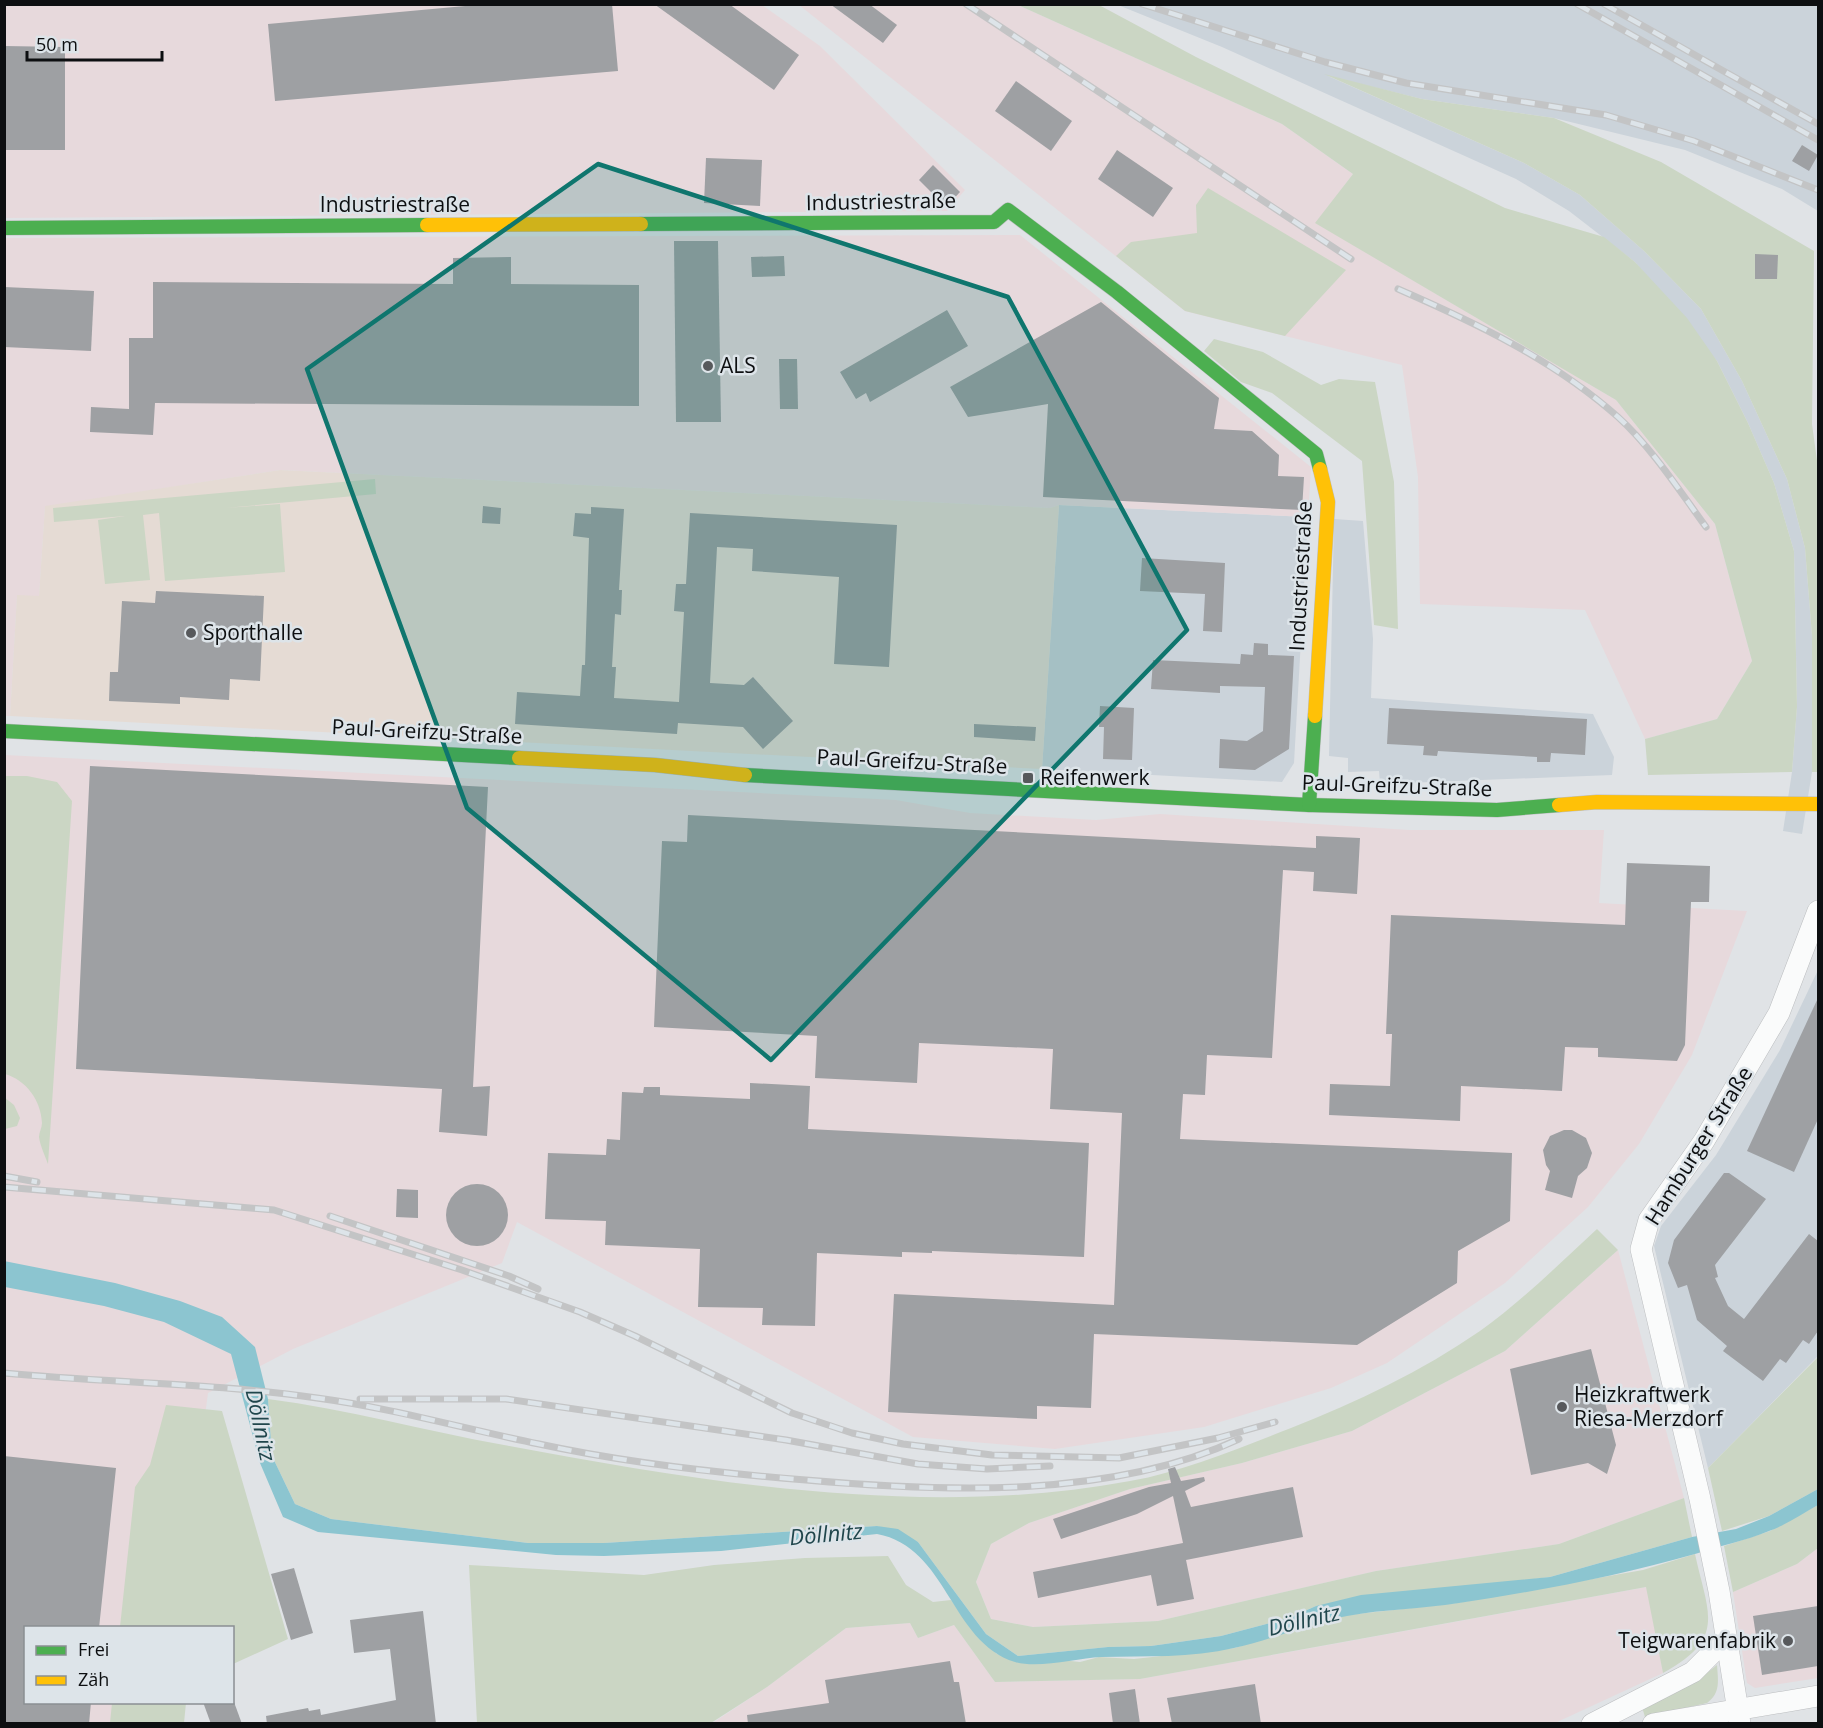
<svg xmlns="http://www.w3.org/2000/svg" width="1823" height="1728" font-family="'Open Sans',sans-serif">
	<rect width="100%" height="100%" fill="#e0e3e6"/>
	<g fill="#cbd3da">
		<polygon points="1118,5 1818,5 1818,211 1782,189 1685,150 1554,118 1422,99 1328,76 1524,163 1580,195 1644,251 1701,309 1742,381 1787,479 1805,548 1812,636 1814,707 1812,772 1802,834 1783,831 1792,772 1797,707 1794,551 1774,483 1748,423 1717,361 1635,262 1569,211 1516,179 1222,47"/>
		<polygon points="1059,505 1308,517 1294,763 1282,782 1042,769"/>
		<polygon points="1334,519 1363,521 1373,639 1371,698 1593,714 1614,757 1612,775 1380,784 1379,771 1348,772 1348,758 1329,756"/>
		<polygon points="1818,970 1818,1356 1708,1468 1654,1246 1661,1226 1716,1155 1780,1050"/>
	</g>
	<g fill="#e7d9dc">
		<polygon points="4,5 762,5 820,46 965,190 947,211 5,218"/>
		<polygon points="799,5 1018,5 1282,124 1353,174 1316,223 1616,400 1715,524 1752,661 1717,719 1645,739 1585,610 1420,604 1418,477 1402,365 1185,311"/>
		<polygon points="1020,235 1311,467 1308,517 1059,505 1050,508 280,470 45,507 39,597 17,596 10,716 5,716 5,238"/>
		<polygon points="5,755 896,800 970,813 1096,820 1160,814 1409,830 1604,830 1599,903 1747,911 1692,1055 1639,1144 1588,1207 1505,1283 1387,1363 1331,1388 1204,1427 1055,1449 913,1437 517,1222 502,1263 293,1349 208,1393 177,1627 26,1628 26,1702 167,1703 164,1723 5,1724"/>
		<polygon points="1618,1250 1684,1498 1559,1544 1376,1571 1158,1621 1033,1627 991,1619 976,1582 991,1544 1029,1523 1130,1489 1242,1463 1352,1431 1505,1351"/>
		<polygon points="1818,1548 1818,1678 1755,1688 1747,1683 1733,1592 1797,1564"/>
		<polygon points="1647,1587 1663,1673 1555,1723 711,1724 767,1687 846,1628 910,1623 918,1638 954,1625 995,1682 1140,1679"/>
	</g>
	<polygon fill="#e5dbd4" points="280,470 1050,508 1059,505 1042,769 10,716 17,595 39,596 45,506"/>
	<g fill="#cbd6c4">
		<polygon points="1018,5 1099,5 1196,57 1505,208 1604,237 1635,262 1687,318 1717,361 1748,423 1774,483 1794,551 1797,707 1792,772 1648,775 1645,739 1717,719 1752,661 1715,524 1616,400 1315,223 1353,174 1282,124"/>
		<polygon points="1324,74 1422,99 1554,118 1661,162 1814,251 1812,424 1818,468 1817,772 1812,772 1812,636 1805,548 1787,479 1742,381 1701,309 1644,251 1580,195 1524,163"/>
		<polygon points="1208,188 1346,270 1285,336 1185,311 1116,256 1131,242 1197,233 1196,205"/>
		<polygon points="1214,339 1263,352 1321,385 1339,379 1375,382 1394,482 1398,629 1374,625 1362,461 1272,393 1241,382 1204,351"/>
		<polygon points="375,479 376,494 225,508 280,504 285,572 165,581 159,513 143,515 150,580 105,584 98,520 125,516 54,522 53,508"/>
		<path d="M5,776H27L57,782L72,801L48,1164C45,1156 40,1145 39,1137C39,1132 42,1128 42,1123C41,1100 26,1080 5,1074Z"/>
		<polygon points="4,1097 14,1105 20,1118 17,1126 5,1129"/>
		<path d="M1597,1229L1618,1250L1505,1351L1352,1431L1242,1463L1130,1489L1029,1523L991,1544L976,1582L991,1619L1033,1627L1158,1621L1376,1571L1559,1544L1684,1498L1692,1537L1550,1577L1316,1606L1289,1618L1221,1636L1151,1646L1108,1647L1018,1656L986,1634L918,1542L877,1526L604,1543H528L331,1519L295,1504L272,1456L268,1399C347,1409 425,1431 504,1445C706,1483 926,1519 1130,1481C1185,1471 1239,1448 1291,1428C1357,1402 1422,1371 1480,1331C1522,1301 1559,1264 1597,1229Z"/>
		<polygon points="1818,1357 1818,1489 1769,1516 1722,1531 1708,1468"/>
		<polygon points="166,1405 222,1411 288,1639 233,1664 232,1628 120,1627 135,1487 150,1465"/>
		<polygon points="1818,1505 1818,1548 1797,1564 1733,1592 1724,1546 1770,1531"/>
		<path d="M1695,1554C1708,1614 1727,1638 1663,1673L1646,1587L1140,1679L995,1682L954,1625L918,1638L910,1623L846,1628L767,1687L711,1723H477L469,1565L644,1575L714,1565L805,1558L888,1556L906,1585L933,1602L951,1600L978,1637L997,1654L1039,1664L1061,1660L1080,1662L1099,1657L1134,1659L1235,1648L1288,1630L1348,1615L1457,1603L1643,1570Z"/>
		<path d="M1717,1665C1718,1680 1721,1693 1707,1703L1645,1717L1642,1707L1693,1684Z"/>
		<polygon points="112,1703 186,1703 184,1723 110,1723"/>
	</g>
	<path fill="#8cc5d0" d="M4,1261L115,1283L180,1301L222,1317L255,1347L268,1399L272,1456L295,1504L331,1519L528,1543H604L877,1526L898,1529L918,1542L986,1634L1018,1656L1108,1647L1151,1646L1221,1636L1289,1618L1316,1606L1361,1595L1550,1577L1692,1537L1736,1529L1769,1516L1818,1489V1505C1802,1514 1786,1525 1769,1531C1745,1541 1719,1546 1695,1554C1618,1576 1539,1591 1459,1603C1422,1609 1384,1609 1347,1616C1309,1623 1272,1640 1234,1648C1191,1658 1146,1656 1101,1657C1077,1658 1039,1669 1015,1662C950,1642 948,1547 877,1534L721,1551L604,1556L556,1555L318,1532L283,1517L260,1463L231,1354L164,1322L104,1306L5,1287Z"/>
	<g fill="#9ea0a3">
		<polygon points="487,4 612,4 618,71 275,101 268,24"/>
		<polygon points="654,4 729,4 799,55 774,90"/>
		<polygon points="830,4 869,4 897,25 883,43"/>
		<polygon points="4,46 65,47 65,150 4,150"/>
		<polygon points="1016,81 1072,121 1051,151 995,111"/>
		<polygon points="1802,145 1818,155 1809,171 1792,161"/>
		<polygon points="1117,150 1173,188 1153,217 1098,179"/>
		<polygon points="706,158 762,160 760,206 704,203"/>
		<polygon points="933,165 960,192 948,205 944,205 919,180"/>
		<polygon points="674,241 718,241 721,422 676,422"/>
		<polygon points="1755,254 1778,255 1777,279 1755,279"/>
		<polygon points="784,256 785,276 752,277 751,257"/>
		<polygon points="511,257 511,284 639,285 639,406 155,403 153,435 90,432 91,407 129,409 129,338 153,338 153,282 453,284 453,258"/>
		<polygon points="4,287 94,291 91,351 4,347"/>
		<polygon points="1101,302 1219,398 1214,429 1252,431 1279,455 1278,476 1304,477 1302,510 1043,497 1048,404 968,417 950,387"/>
		<polygon points="947,310 968,346 870,402 866,393 856,399 840,372"/>
		<polygon points="779,359 797,359 798,409 780,409"/>
		<polygon points="483,506 501,508 500,524 482,523"/>
		<polygon points="591,507 624,509 619,590 622,590 621,615 615,614 612,667 616,667 614,698 679,702 684,612 674,611 676,584 686,584 690,513 897,525 889,667 834,664 839,577 752,571 753,549 717,547 710,683 744,685 753,677 793,721 763,749 743,727 678,723 677,734 515,724 517,692 580,696 582,665 585,665 589,538 573,536 575,513 591,514"/>
		<polygon points="1142,558 1225,563 1222,632 1203,631 1205,594 1140,591"/>
		<polygon points="156,591 264,596 260,681 230,679 229,700 180,697 180,704 109,701 110,672 118,672 122,601 155,603"/>
		<polygon points="1254,643 1268,644 1268,655 1294,656 1289,749 1255,770 1219,768 1220,739 1247,741 1263,731 1265,687 1220,686 1220,693 1151,689 1153,660 1240,664 1241,654 1253,655"/>
		<polygon points="1100,706 1134,708 1132,760 1103,759 1104,727 1099,727"/>
		<polygon points="1389,708 1587,719 1585,755 1551,753 1550,762 1537,762 1537,757 1438,751 1437,756 1423,755 1424,746 1387,744"/>
		<polygon points="974,724 1036,727 1035,741 974,737"/>
		<polygon points="90,766 488,787 473,1087 490,1086 487,1136 439,1132 442,1089 76,1069"/>
		<polygon points="688,815 1316,848 1316,836 1360,838 1357,894 1313,891 1314,872 1283,870 1272,1058 1207,1055 1205,1095 1183,1094 1180,1139 1512,1153 1510,1221 1458,1251 1457,1283 1357,1345 1094,1334 1091,1408 1037,1406 1037,1419 888,1412 894,1294 1114,1305 1122,1113 1050,1109 1053,1049 919,1043 917,1083 815,1078 817,1036 654,1027 662,841 687,842"/>
		<polygon points="1627,863 1710,866 1709,902 1691,902 1685,1045 1677,1061 1598,1057 1598,1048 1565,1047 1562,1091 1461,1086 1460,1121 1329,1115 1330,1084 1390,1086 1392,1034 1386,1034 1391,915 1625,925"/>
		<polygon points="1818,998 1818,1119 1794,1172 1747,1151"/>
		<polygon points="750,1083 810,1086 808,1129 1089,1143 1084,1257 932,1251 932,1253 902,1252 902,1257 817,1253 815,1326 762,1325 763,1308 698,1307 700,1249 605,1245 606,1221 545,1219 548,1153 606,1155 607,1139 620,1140 622,1092 643,1093 644,1087 660,1087 660,1095 750,1099"/>
		<polygon points="1564,1130 1572,1130 1586,1138 1592,1153 1587,1168 1578,1176 1572,1198 1545,1190 1550,1171 1546,1165 1543,1150 1550,1136"/>
		<polygon points="1724,1173 1729,1173 1766,1199 1715,1265 1718,1277 1715,1278 1728,1306 1744,1319 1809,1234 1818,1241 1818,1331 1809,1344 1803,1340 1786,1363 1780,1359 1763,1381 1723,1351 1727,1346 1697,1320 1687,1285 1678,1288 1668,1263 1674,1240"/>
		<circle cx="477" cy="1215" r="31"/>
		<polygon points="397,1189 418,1190 418,1218 396,1217"/>
		<polygon points="1591,1349 1616,1445 1607,1474 1588,1463 1531,1475 1510,1369"/>
		<polygon points="4,1456 116,1468 99,1628 26,1628 26,1702 91,1702 89,1724 4,1724"/>
		<polygon points="1175,1467 1181,1481 1204,1477 1205,1481 1185,1491 1191,1507 1293,1487 1303,1537 1186,1560 1194,1599 1157,1606 1151,1575 1038,1598 1033,1572 1183,1543 1173,1496 1137,1514 1061,1539 1053,1519 1149,1487 1171,1483 1168,1469"/>
		<polygon points="294,1568 313,1633 291,1640 271,1574"/>
		<polygon points="1818,1606 1818,1666 1762,1675 1753,1616"/>
		<polygon points="423,1611 436,1724 267,1724 266,1716 308,1708 309,1711 320,1709 321,1715 396,1700 390,1649 354,1653 350,1620"/>
		<polygon points="950,1661 954,1682 959,1682 966,1724 748,1724 747,1715 829,1703 825,1680"/>
		<polygon points="1255,1684 1261,1724 1172,1724 1167,1698"/>
		<polygon points="1135,1689 1140,1724 1113,1724 1109,1693"/>
		<polygon points="203,1702 234,1702 242,1724 211,1724"/>
	</g>
	<g fill="none" stroke-linecap="round" stroke-linejoin="round">
		<g stroke="#bcbec0" stroke-width="22">
			<g id="street">
				<polyline points="1592,1724 1693,1672 1726,1639"/>
				<polyline points="1653,1724 1818,1696"/>
				<polyline points="1740,1724 1719,1591 1700,1499 1641,1249 1649,1220 1704,1141 1779,1013 1818,911"/>
			</g>
		</g>
		<g stroke="#bcbec0" stroke-width="15">
			<g id="fast">
				<polyline points="641,224 994,222 1008,210 1117,292 1316,454 1320,469"/>
				<polyline points="4,228 427,225"/>
				<polyline points="4,731 519,758"/>
				<polyline points="745,775 1309,805 1497,810 1559,805"/>
				<polyline points="1309,805 1315,716"/>
			</g>
		</g>
		<g stroke="#bcbec0" stroke-width="15">
			<g id="slow">
				<polyline points="427,225 641,224"/>
				<polyline points="1315,716 1328,502 1320,469"/>
				<polyline points="519,758 655,765 745,775"/>
				<polyline points="1559,805 1597,802 1818,804"/>
			</g>
		</g>
		<use href="#street" stroke="#fafbfb" stroke-width="21"/>
		<use href="#fast" stroke="#4caf50" stroke-width="14"/>
		<use href="#slow" stroke="#ffc107" stroke-width="14"/>
		<g stroke="#c3c4c5" stroke-width="7">
			<g id="rail">
				<polyline points="966,4 1351,259"/>
				<polyline points="1142,4 1325,62 1406,83 1606,115 1694,141 1818,190"/>
				<polyline points="1577,4 1818,140"/>
				<polyline points="1604,4 1818,124"/>
				<path d="M1398,289C1476,323 1554,360 1618,417C1652,448 1679,490 1706,527"/>
				<polyline points="4,1176 37,1182"/>
				<polyline points="4,1187 274,1210 462,1270 580,1312 635,1336 792,1413 852,1433 903,1444 992,1455 1119,1458 1218,1438 1275,1422"/>
				<polyline points="330,1216 509,1276 538,1289"/>
				<path d="M4,1373C109,1383 214,1383 317,1398C392,1408 465,1429 539,1444C627,1463 717,1473 806,1480C945,1492 1110,1499 1239,1439"/>
				<polyline points="360,1399 506,1399 786,1440 918,1464 987,1469 1050,1466"/>
			</g>
		</g>
		<use href="#rail" stroke="#dde4e9" stroke-width="4.5" stroke-dasharray="14" stroke-linecap="butt"/>
	</g>
	<path fill="#0f766e" fill-opacity="0.2" stroke="#0f766e" stroke-width="4.5" stroke-linejoin="round" d="M598,164L1008,297L1187,630L771,1060L467,808L307,369Z"/>
	<g fill="#57595c" stroke="#dde4e9" stroke-width="2">
		<circle cx="708" cy="366" r="6"/>
		<circle cx="191" cy="633" r="6"/>
		<rect x="1022" y="772" width="12" height="12" rx="3"/>
		<circle cx="1562" cy="1407" r="6"/>
		<circle cx="1788" cy="1641" r="6"/>
	</g>
	<g text-anchor="middle" stroke-width="5" stroke-linejoin="round" paint-order="stroke">
		<g font-size="21" fill="#0d0f11" stroke="#dde4e9">
			<text transform="translate(881 202) rotate(-1)" y="7">Industriestraße</text>
			<text x="395" y="212">Industriestraße</text>
			<text transform="translate(1301 576) rotate(-87)" y="7">Industriestraße</text>
			<text transform="translate(427 732) rotate(3)" y="7">Paul-Greifzu-Straße</text>
			<text transform="translate(912 762) rotate(3)" y="7">Paul-Greifzu-Straße</text>
			<text transform="translate(1397 786) rotate(2)" y="7">Paul-Greifzu-Straße</text>
			<text transform="translate(1699 1146) rotate(-58)" y="7">Hamburger Straße</text>
		</g>
		<g font-size="21" fill="#0d0f11" stroke="#dde4e9" text-anchor="start">
			<text x="720" y="373">ALS</text>
			<text x="203" y="640">Sporthalle</text>
			<text x="1040" y="785">Reifenwerk</text>
			<text x="1574" y="1402">Heizkraftwerk<tspan x="1574" dy="24">Riesa-Merzdorf</tspan></text>
			<text x="1776" y="1648" text-anchor="end">Teigwarenfabrik</text>
		</g>
		<g font-size="22" font-style="italic" fill="#20464c" stroke="#dde4e9">
			<text transform="translate(261 1425) rotate(78)" y="8">Döllnitz</text>
			<text transform="translate(826 1534) rotate(-5)" y="8">Döllnitz</text>
			<text transform="translate(1304 1620) rotate(-13)" y="8">Döllnitz</text>
		</g>
	</g>
	<rect width="1823" height="1728" fill="none" stroke="#0d0f11" stroke-width="12"/>
	<rect x="24" y="1626" width="210" height="78" fill="#dde4e9" stroke="#8a8f93" stroke-width="1.5"/>
	<rect x="36" y="1646" width="30" height="9" fill="#4caf50" stroke="#8a8f93" stroke-width="1.5"/>
	<text x="78" y="1656" font-size="18" fill="#0d0f11">Frei</text>
	<rect x="36" y="1676" width="30" height="9" fill="#ffc107" stroke="#8a8f93" stroke-width="1.5"/>
	<text x="78" y="1686" font-size="18" fill="#0d0f11">Zäh</text>
	<path d="M27 51v9h135v-9" fill="none" stroke="#0d0f11" stroke-width="3"/>
	<text x="36" y="51" font-size="18" fill="#0d0f11" stroke="#dde4e9" stroke-width="4.5" paint-order="stroke">50 m</text>
</svg>
